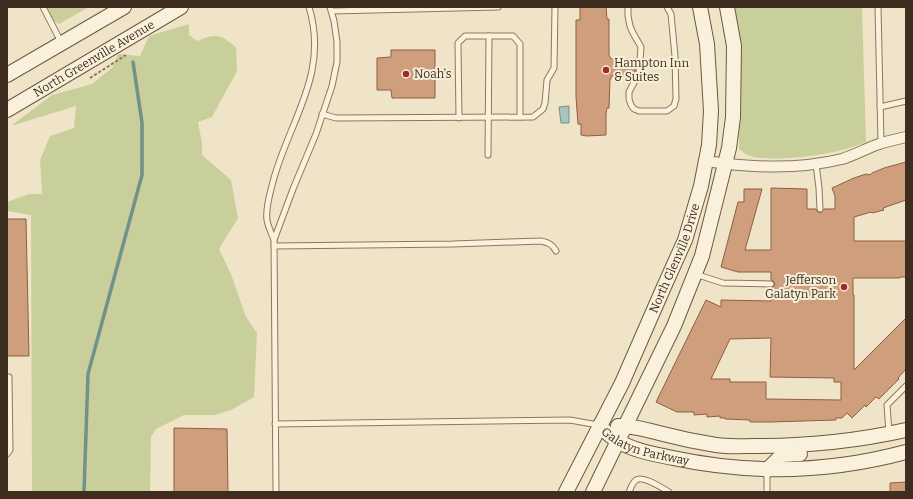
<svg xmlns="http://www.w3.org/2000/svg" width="913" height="499" font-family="Bitter,serif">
	<rect width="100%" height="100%" fill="#f0e4c8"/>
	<g fill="#c9cf9b">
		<polygon points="46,7 89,7 59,24 50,19"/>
		<path d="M733,7H862L866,142C858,145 850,148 842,150C822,156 769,162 750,156C745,154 743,152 739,149L738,45Z"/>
		<path d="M189,24V35L197,41C217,33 220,34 236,47L237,71L212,117L198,122L202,143V155L231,180L238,218L219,249L231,274L246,317L257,333L254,397L231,410L215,415H184L156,429L151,437L150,492H32L31,215L7,211V202L29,194H42L40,160L50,136L74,128L76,106L11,126L52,95L92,84L113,67L118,54L140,56L149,36Z"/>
	</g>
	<polygon fill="#a9c4bc" stroke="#6f938a" points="569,106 569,123 561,123 559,107"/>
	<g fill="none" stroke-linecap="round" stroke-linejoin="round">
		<polyline stroke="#6f938a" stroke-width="3.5" points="84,492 88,374 142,175 142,123 133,62"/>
	</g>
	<g fill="#cf9f7d" stroke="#8d5f41" fill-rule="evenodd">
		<polygon points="580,7 606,7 607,19 609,19 609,55 611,59 636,59 635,72 633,76 611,76 611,79 610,79 609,108 607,108 606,114 606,135 587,136 581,135 581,124 578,124 576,97 576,20 580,20"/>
		<polygon points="391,50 435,50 435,98 392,98 391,90 377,90 377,58 391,57"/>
		<path d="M906,162V200L883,208L884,210L872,213L871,212L854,217V241H906V277H900V278H853V295H854V370L906,318V369L898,378L899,379L879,399L876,397L866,407L865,405L852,418L847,413L842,418H836V420L770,422H750V420L725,419V418H720V416L707,417V414L694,415V412H677L656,402L706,300L721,307V300L771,301V288L774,286L775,284L773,281L771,280V272H738L721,267L738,202H744V189H762L745,250H771V188L807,189V209H816L818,212L821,213L824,209H835V196L832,188L854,178L866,174L870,175L872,173L884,168ZM771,338L770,377L834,378V382H841V400L766,399V382H730V379H711L730,339Z"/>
		<polygon points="7,219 26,219 29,356 7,356"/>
		<polygon points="174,428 227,429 228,492 174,492"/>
		<polygon points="906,482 906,492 890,492 890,483"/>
	</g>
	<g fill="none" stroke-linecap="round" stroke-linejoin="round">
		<g stroke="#8d765c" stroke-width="7">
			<g id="lane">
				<polyline points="43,7 61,42"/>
				<polyline points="628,7 628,16 630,26 633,33 641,47 639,73 629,92 629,99 631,105 634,109 639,111 667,111 674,106 676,99 675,56 671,14 667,7"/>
				<polyline points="878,7 881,143"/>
				<polyline points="332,11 498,7"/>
				<polyline points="880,107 906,101"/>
				<polyline points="322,114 336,118 533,117 543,109 545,103 547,80 554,68 555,7"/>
				<polyline points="459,118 458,43 465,36 513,36 520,44 520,117"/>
				<polyline points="488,155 489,36"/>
				<polyline points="816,164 819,188 820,209"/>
				<polyline points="274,240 293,189 316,134 332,86 337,62 337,42 334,21 330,7"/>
				<path d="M274,246L453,244L541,241C549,243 552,244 556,251"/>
				<polyline points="695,274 723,283 771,284"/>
				<polyline points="7,377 9,377 10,450 7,454"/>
				<polyline points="275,424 570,420 598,425"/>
				<polyline points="889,433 887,405 906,386"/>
				<path d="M276,492L274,240C272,234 268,227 267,220C265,207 271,190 274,178C291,118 329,73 309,7"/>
				<path d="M629,492C631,488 632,483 636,480C643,475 662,488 669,492"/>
				<polyline points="767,492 767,471"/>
			</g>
		</g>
		<g stroke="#8d765c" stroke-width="12">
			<path id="street" d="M706,161C752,168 797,170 842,159C855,155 867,148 879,144C888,141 897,139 906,137"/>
		</g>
		<g stroke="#6f573f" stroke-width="16">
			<g id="secondary">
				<polyline points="7,75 124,7"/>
				<path id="s1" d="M7,110L181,7"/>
				<path id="s2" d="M599,426C605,431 611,437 618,441C634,451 655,454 673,458C753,475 828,473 906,452"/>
				<path d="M618,426C632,425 646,430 659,433C678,438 697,442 716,445C729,447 742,446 755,446C806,446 857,441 906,430"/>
				<polyline points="767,470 782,455 800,454"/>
				<path id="s3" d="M566,492L622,383L663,289L685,240L701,186L709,145L711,111L707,44L700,7"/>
				<polyline points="593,492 674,326 702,256 729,148 733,117 734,46 727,7"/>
			</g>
		</g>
		<polyline stroke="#8d765c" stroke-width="2" stroke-dasharray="3 2" stroke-linecap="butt" points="90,78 126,55"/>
		<use href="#lane" stroke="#faf1dc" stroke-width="5"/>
		<use href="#street" stroke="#faf1dc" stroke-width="10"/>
		<use href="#secondary" stroke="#faf1dc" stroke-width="14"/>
	</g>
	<g fill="#9e2a2b" stroke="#f7eed8" stroke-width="1.5">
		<circle cx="606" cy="70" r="4"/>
		<circle cx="406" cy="74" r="4"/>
		<circle cx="844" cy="287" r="4"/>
	</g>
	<g text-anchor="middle" stroke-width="4" stroke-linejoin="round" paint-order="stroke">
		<g font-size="12" fill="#3d2e20" stroke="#f7eed8">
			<text dy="4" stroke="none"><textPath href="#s1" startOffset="101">North Greenville Avenue</textPath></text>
			<text dy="4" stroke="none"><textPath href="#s3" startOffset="258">North Glenville Drive</textPath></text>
			<text dy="4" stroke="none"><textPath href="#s2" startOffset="52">Galatyn Parkway</textPath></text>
		</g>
		<g font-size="12" fill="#3d2e20" stroke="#f7eed8" text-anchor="start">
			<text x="614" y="67">Hampton Inn<tspan x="614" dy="14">&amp; Suites</tspan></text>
			<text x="414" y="78">Noah's</text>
			<text x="836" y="284" text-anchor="end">Jefferson<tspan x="836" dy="14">Galatyn Park</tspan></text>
		</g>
	</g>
	<rect width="913" height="499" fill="none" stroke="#3d2e20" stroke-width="16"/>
</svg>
